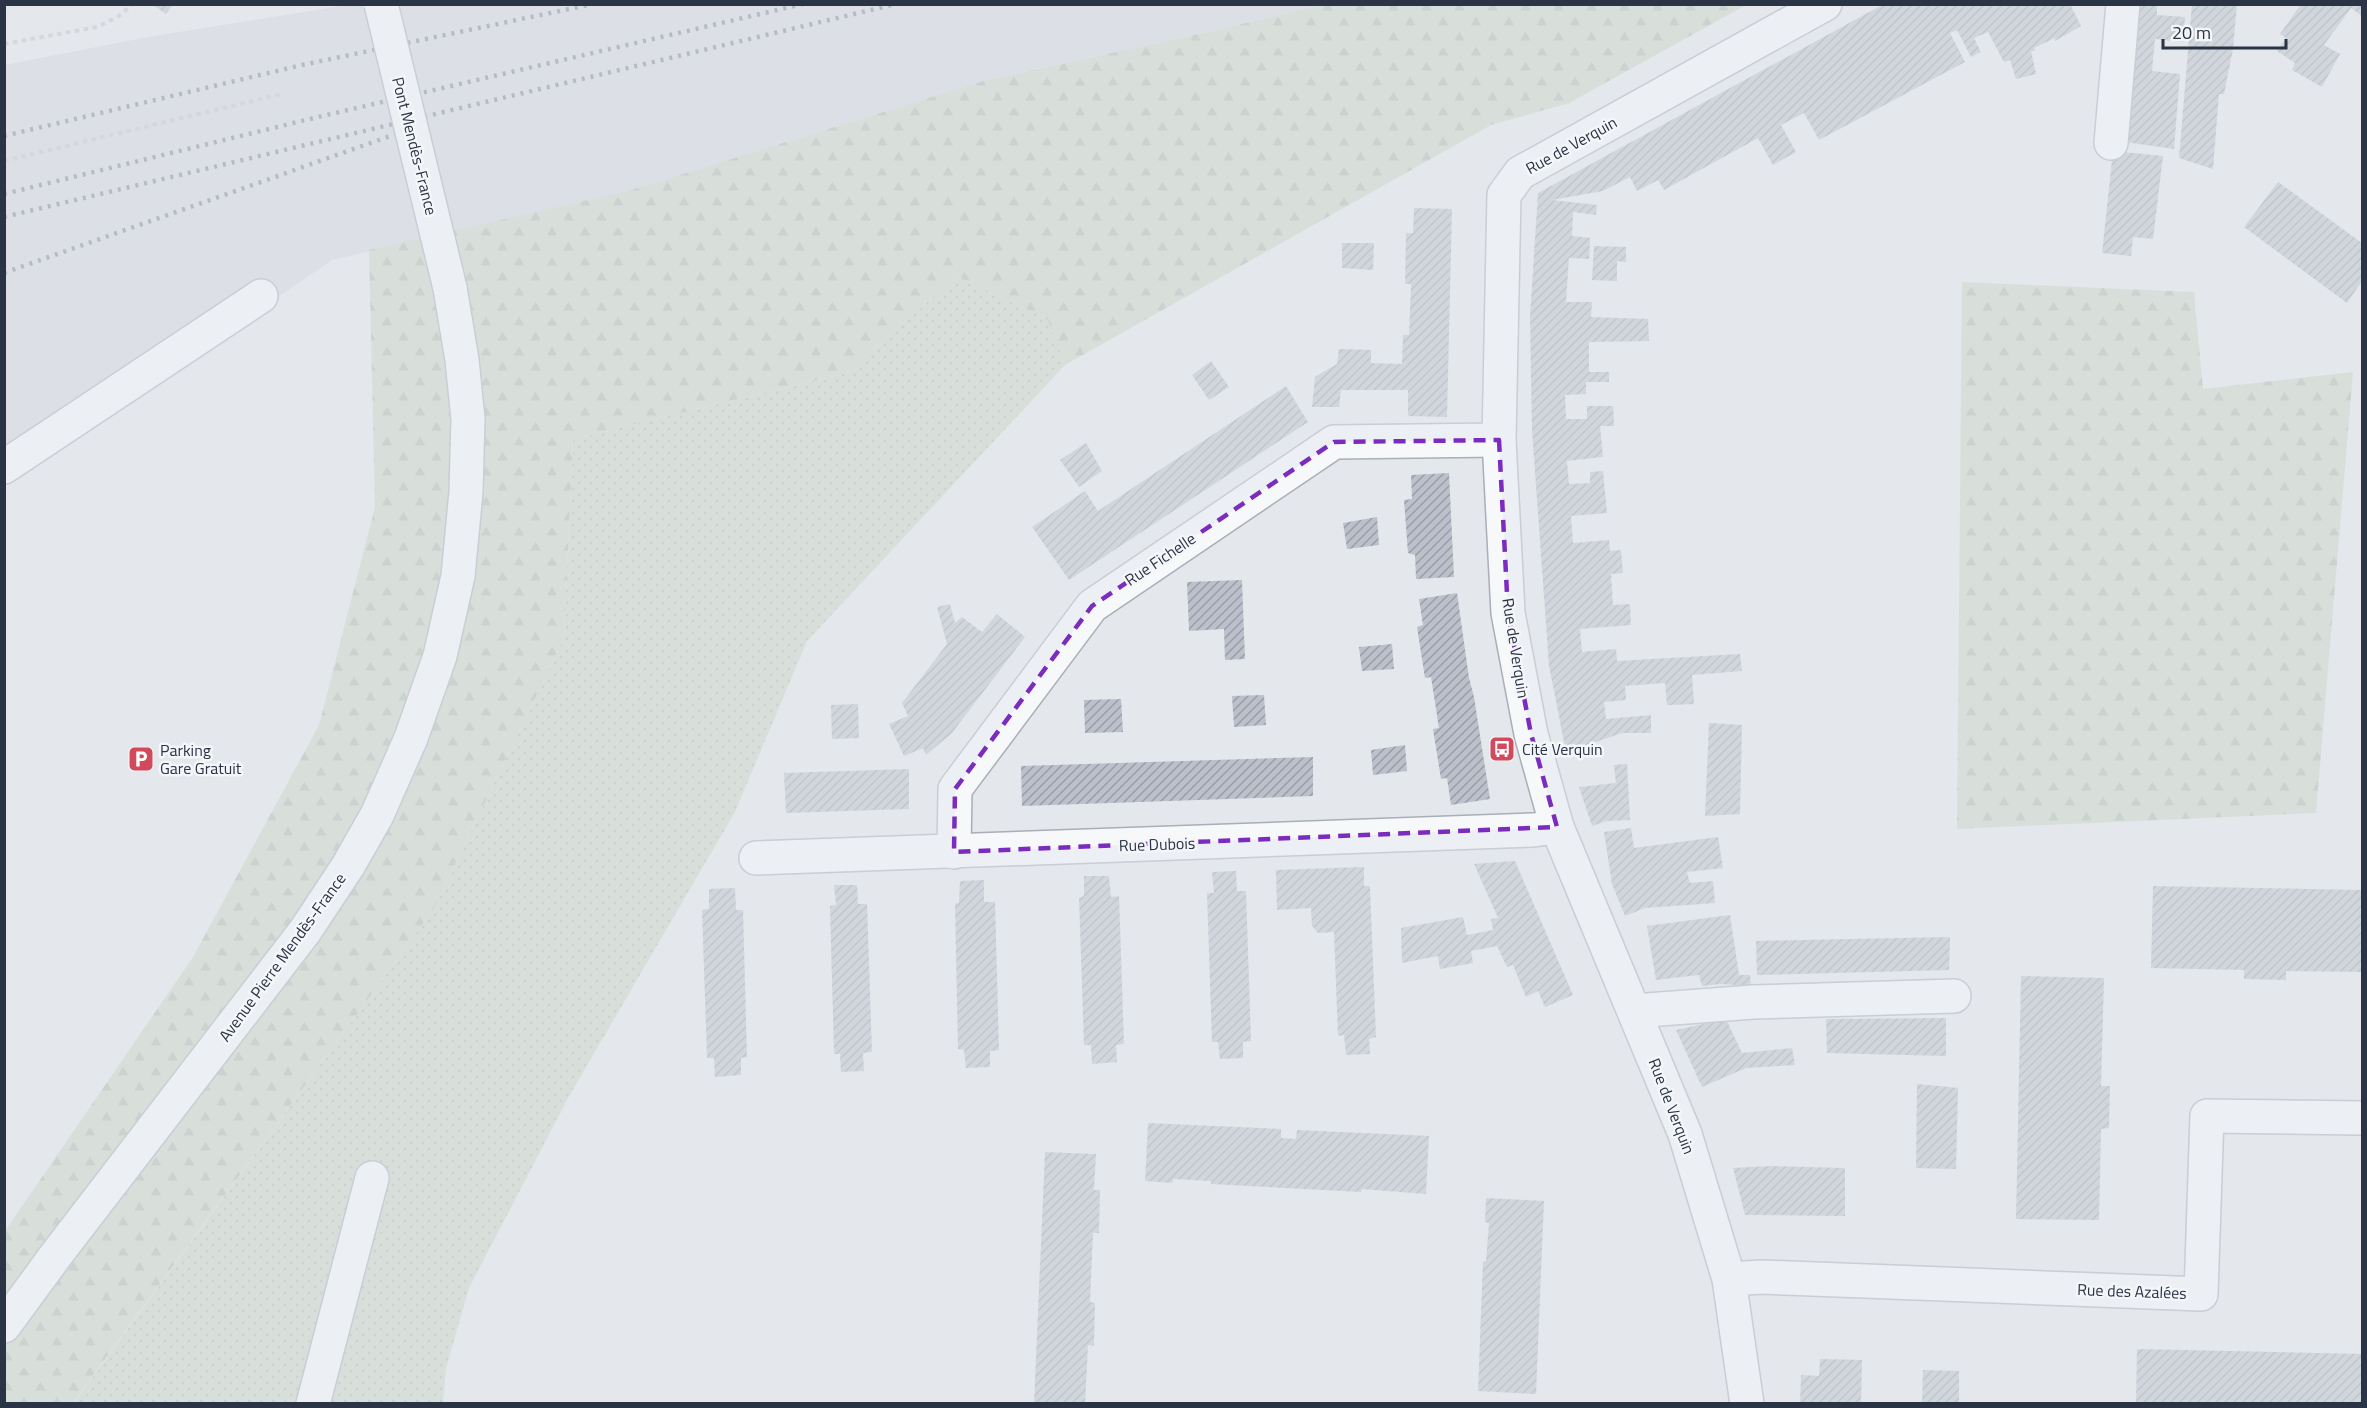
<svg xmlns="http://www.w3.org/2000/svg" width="2367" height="1408" font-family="'Titillium Web',sans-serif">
	<defs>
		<pattern id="grass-dots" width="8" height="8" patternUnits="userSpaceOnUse" patternTransform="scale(1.5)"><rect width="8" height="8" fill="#c9d6c5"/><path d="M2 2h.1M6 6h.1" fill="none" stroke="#adb8ab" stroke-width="1.8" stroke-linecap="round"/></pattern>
		<pattern id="forest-firs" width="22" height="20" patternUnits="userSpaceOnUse" patternTransform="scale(1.5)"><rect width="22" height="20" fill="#c9d6c5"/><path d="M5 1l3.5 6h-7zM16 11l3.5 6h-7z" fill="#adb8ab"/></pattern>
		<pattern id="building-hatch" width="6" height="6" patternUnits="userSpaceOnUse" patternTransform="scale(1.5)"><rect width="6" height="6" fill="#bbc0ca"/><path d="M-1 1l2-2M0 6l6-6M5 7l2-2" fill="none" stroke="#989da6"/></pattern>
	</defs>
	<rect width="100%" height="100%" fill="#e4e7ec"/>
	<polygon fill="#d2d6de" points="347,5 1321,5 1212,31 983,81 631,190 332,260 5,483 5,65 148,37"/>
	<polygon fill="url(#grass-dots)" points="957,276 1049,320 1065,365 807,641 735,812 568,1098 469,1288 446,1368 443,1403 73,1404 433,910 564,638 573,439 846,373"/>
	<g fill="url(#forest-firs)">
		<polygon points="1321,5 1746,5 1569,103 1491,125 1065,365 1048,320 957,276 846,373 573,439 564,638 433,910 73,1403 5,1404 5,1231 193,957 319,725 375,507 369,250 631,190 983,81 1212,31"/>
		<polygon points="1962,282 2194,292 2203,389 2353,372 2316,813 1957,829"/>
	</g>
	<g fill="url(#building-hatch)">
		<polygon points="152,4 173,4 166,14"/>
		<polygon points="1884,4 2070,4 2081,26 2055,41 2055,38 2034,48 2035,51 2031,51 2036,74 2016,79 2010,60 2004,62 1988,32 1974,38 1981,52 1971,57 1957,30 1950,33 1965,62 1819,140 1804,113 1781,125 1796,152 1773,165 1758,138 1664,190 1658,180 1637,191 1630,177 1603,191 1552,200 1597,205 1596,215 1573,212 1572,236 1590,238 1589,259 1569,258 1566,302 1592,302 1591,317 1648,319 1649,341 1589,342 1589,372 1609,372 1609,382 1586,382 1586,394 1565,395 1566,419 1587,419 1587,406 1613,406 1614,426 1600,426 1603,457 1567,461 1569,484 1590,483 1590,472 1603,471 1607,513 1571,516 1573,543 1609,540 1610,551 1621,550 1623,573 1611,574 1613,605 1630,604 1631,625 1580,629 1582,652 1616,649 1617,661 1740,654 1742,671 1692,675 1694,704 1667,705 1665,683 1625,686 1626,700 1604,702 1606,719 1651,715 1651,733 1622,733 1566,752 1549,666 1532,430 1530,317 1538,193"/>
		<polygon points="2129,4 2157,4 2157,15 2185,17 2183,42 2155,39 2152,71 2180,74 2174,149 2118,141"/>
		<polygon points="2192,4 2237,4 2233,49 2224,94 2219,94 2213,169 2179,158"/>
		<polygon points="2301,4 2362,4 2362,16 2351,8 2324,45 2340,54 2322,87 2292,70 2295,63 2277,51 2286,38 2280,34"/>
		<polygon points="2113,151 2163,156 2153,239 2133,237 2131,256 2102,253"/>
		<polygon points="2278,182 2362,243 2362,281 2347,303 2244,227"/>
		<polygon points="1414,208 1452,209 1447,417 1408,416 1408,390 1341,390 1339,407 1312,407 1315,377 1337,364 1339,349 1371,350 1371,363 1402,364 1403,335 1409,335 1411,284 1405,284 1406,233 1413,233"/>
		<polygon points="1342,243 1374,243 1373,270 1342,268"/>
		<polygon points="1594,246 1626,247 1626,262 1617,261 1617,281 1592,280"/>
		<polygon points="1211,361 1229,387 1209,400 1192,375"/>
		<polygon points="1286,386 1308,422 1069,580 1032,527 1085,491 1098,511"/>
		<polygon points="1086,443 1102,471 1079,487 1060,460"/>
		<polygon points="1449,473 1454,577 1416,579 1415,555 1408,553 1404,500 1412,499 1411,475"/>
		<polygon points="1377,517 1379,545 1347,549 1343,523"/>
		<polygon points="1242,580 1245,659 1225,660 1224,629 1189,631 1187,582"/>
		<polygon points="1457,593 1469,678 1474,697 1490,799 1451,805 1447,778 1441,779 1433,729 1439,728 1431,677 1425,678 1417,627 1423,625 1419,599"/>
		<polygon points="950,604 955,623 962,617 982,632 997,614 1025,637 952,733 926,755 923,748 904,756 889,724 908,716 902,703 947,644 937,607"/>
		<polygon points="1392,644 1394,669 1362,671 1359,647"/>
		<polygon points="1264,695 1266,725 1234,727 1232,696"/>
		<polygon points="1121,699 1123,732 1085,733 1084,700"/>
		<polygon points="858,704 859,738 832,739 831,705"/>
		<polygon points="1709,723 1742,725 1740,814 1705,816"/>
		<polygon points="1405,745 1407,771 1373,775 1371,750"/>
		<polygon points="1313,757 1313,796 1022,806 1021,766"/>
		<polygon points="1627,764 1630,820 1607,821 1592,826 1579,787 1616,783 1614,765"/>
		<polygon points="909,769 909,809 786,813 784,773"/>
		<polygon points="1631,828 1634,848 1718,837 1723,868 1687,872 1690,883 1713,881 1715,903 1645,908 1625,916 1612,884 1604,832"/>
		<polygon points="1515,861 1573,995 1545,1007 1538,991 1526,997 1513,965 1507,967 1497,946 1471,951 1473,963 1440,969 1438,956 1402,963 1401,928 1463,917 1467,935 1493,930 1491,919 1498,918 1474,864"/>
		<polygon points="1364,867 1364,886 1370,886 1376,1037 1369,1039 1370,1054 1346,1055 1344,1035 1338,1036 1334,932 1318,933 1312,926 1311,908 1277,910 1276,870"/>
		<polygon points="1236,871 1237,891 1246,891 1251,1041 1243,1042 1243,1058 1220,1059 1218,1042 1212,1042 1207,893 1214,893 1212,872"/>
		<polygon points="1084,876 1109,876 1111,897 1119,896 1124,1044 1116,1045 1117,1062 1092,1064 1091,1045 1084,1045 1079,898 1084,896"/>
		<polygon points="984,880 984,902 995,902 999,1050 990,1051 990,1067 966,1068 964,1050 958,1049 955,904 959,903 960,881"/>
		<polygon points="834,885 857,885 858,904 867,904 872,1052 863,1053 864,1071 841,1072 840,1054 834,1054 830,906 836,905"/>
		<polygon points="2153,886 2362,890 2362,972 2286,971 2286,980 2244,979 2244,970 2151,968"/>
		<polygon points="735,888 736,910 743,910 747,1057 741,1058 741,1075 715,1077 714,1058 707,1058 702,910 709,909 709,889"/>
		<polygon points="1730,915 1739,975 1750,975 1751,986 1720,984 1702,986 1699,975 1656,980 1647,926"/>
		<polygon points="1950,937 1949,970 1757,975 1756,941"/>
		<polygon points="2021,976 2104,978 2101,1086 2110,1086 2109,1128 2101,1129 2099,1220 2016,1219"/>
		<polygon points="1946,1018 1946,1056 1827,1053 1826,1019"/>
		<polygon points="1726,1019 1742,1053 1792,1048 1795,1065 1746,1068 1702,1087 1676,1030"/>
		<polygon points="1917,1084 1958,1088 1956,1169 1916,1168"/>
		<polygon points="1148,1123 1281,1129 1281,1138 1296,1139 1297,1130 1429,1136 1426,1194 1362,1189 1361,1192 1211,1184 1211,1181 1173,1179 1172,1183 1145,1181"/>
		<polygon points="1045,1152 1096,1154 1094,1190 1100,1190 1099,1233 1093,1233 1090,1302 1095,1303 1094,1346 1088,1345 1085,1404 1034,1404"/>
		<polygon points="1772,1166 1845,1168 1845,1216 1745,1215 1733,1168"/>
		<polygon points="1486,1198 1544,1201 1536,1394 1478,1391 1483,1262 1486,1261 1489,1223 1485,1222"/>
		<polygon points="2137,1349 2362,1354 2362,1404 2136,1404"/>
		<polygon points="1820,1359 1862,1360 1861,1404 1800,1404 1801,1375 1819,1376"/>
		<polygon points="1923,1370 1959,1371 1959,1404 1922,1404"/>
	</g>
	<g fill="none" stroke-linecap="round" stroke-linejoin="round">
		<g stroke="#a9aeb7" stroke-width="36">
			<g id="minor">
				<polyline points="2111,143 2123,4"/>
				<polyline points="4,467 261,296"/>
				<polyline points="954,852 955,789 1092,606 1334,442 1499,440"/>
				<polyline points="756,858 1533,830 1557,827"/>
				<polyline points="1634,1011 1753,1002 1954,996"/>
				<polyline points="1729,1279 1762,1277 2201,1294 2207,1116 2362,1118"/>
				<polyline points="4,1326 56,1255 305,931 348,866 377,815 411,738 440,656 458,576 466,492 468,419 462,360 450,288"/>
				<polyline points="313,1404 372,1178"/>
				<polyline points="1747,1404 1729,1279 1685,1134 1557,827 1531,734 1508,613 1499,440 1504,195 1520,173 1825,4"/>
			</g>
		</g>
		<g stroke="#c2c5cb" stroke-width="4" stroke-dasharray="4.5 4.5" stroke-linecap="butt">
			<polyline points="4,44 97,27 119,16 133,4"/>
			<polyline points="4,161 281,94"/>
		</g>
		<use href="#minor" stroke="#f7f8fa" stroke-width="33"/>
		<g stroke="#7d8696" stroke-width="4.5" stroke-dasharray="3 6" stroke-linecap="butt">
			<polyline points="4,136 302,65 593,4"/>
			<polyline points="4,194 318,117 803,4"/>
			<polyline points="4,217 896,4"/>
			<polyline points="4,273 413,128"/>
		</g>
		<g stroke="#a9aeb7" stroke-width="36" stroke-linecap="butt">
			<polyline id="minor-bridge" points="381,4 450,288"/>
		</g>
		<use href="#minor-bridge" stroke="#f7f8fa" stroke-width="33"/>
	</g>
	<path d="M0 0H2367V1408H0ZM1499,440L1508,613L1531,734L1557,827L954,852L955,789L1092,606L1334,442Z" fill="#e4e7ec" fill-opacity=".55" fill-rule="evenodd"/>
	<path fill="none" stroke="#7b2cbf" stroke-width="4.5" stroke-dasharray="12 8" stroke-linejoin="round" d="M1499,440L1508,613L1531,734L1557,827L954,852L955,789L1092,606L1334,442Z"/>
	<defs>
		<g id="bus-square" transform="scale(1.35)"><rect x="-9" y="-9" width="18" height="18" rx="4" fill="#d1495b" stroke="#f4f6f9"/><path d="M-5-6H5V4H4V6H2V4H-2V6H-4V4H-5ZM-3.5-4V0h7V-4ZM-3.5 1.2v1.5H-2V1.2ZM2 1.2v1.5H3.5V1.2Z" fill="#fff"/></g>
		<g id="parking-square" transform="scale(1.35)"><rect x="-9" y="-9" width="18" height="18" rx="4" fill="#d1495b" stroke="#f4f6f9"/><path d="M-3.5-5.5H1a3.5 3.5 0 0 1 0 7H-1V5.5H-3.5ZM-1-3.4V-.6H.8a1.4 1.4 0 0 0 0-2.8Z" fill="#fff"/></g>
	</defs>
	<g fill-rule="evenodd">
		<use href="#bus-square" x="1502" y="749"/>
		<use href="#parking-square" x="141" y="759"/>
	</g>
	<g text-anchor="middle" stroke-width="5" stroke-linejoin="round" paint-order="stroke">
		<g font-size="16" fill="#2b3445" stroke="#f4f6f9">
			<text transform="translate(1571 145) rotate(-29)" y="6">Rue de Verquin</text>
			<text transform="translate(415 146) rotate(76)" y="6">Pont Mendès-France</text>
			<text transform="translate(1160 559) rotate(-34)" y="6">Rue Fichelle</text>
			<text transform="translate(1516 648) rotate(81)" y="6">Rue de Verquin</text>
			<text transform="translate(1157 844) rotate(-2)" y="6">Rue Dubois</text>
			<text transform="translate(282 957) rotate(-54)" y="6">Avenue Pierre Mendès-France</text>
			<text transform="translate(1672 1106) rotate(69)" y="6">Rue de Verquin</text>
			<text transform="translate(2132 1291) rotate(2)" y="6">Rue des Azalées</text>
		</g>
		<g font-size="16" fill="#2b3445" stroke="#f4f6f9" text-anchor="start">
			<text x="1522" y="755">Cité Verquin</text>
			<text x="160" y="756">Parking<tspan x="160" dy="18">Gare Gratuit</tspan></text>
		</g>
	</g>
	<rect width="2367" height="1408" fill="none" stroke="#2b3445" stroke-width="12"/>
	<path d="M2163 39v9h123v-9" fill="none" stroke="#2b3445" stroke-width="3"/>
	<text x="2172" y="39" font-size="18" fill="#2b3445" stroke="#f4f6f9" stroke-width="4.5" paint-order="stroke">20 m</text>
</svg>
